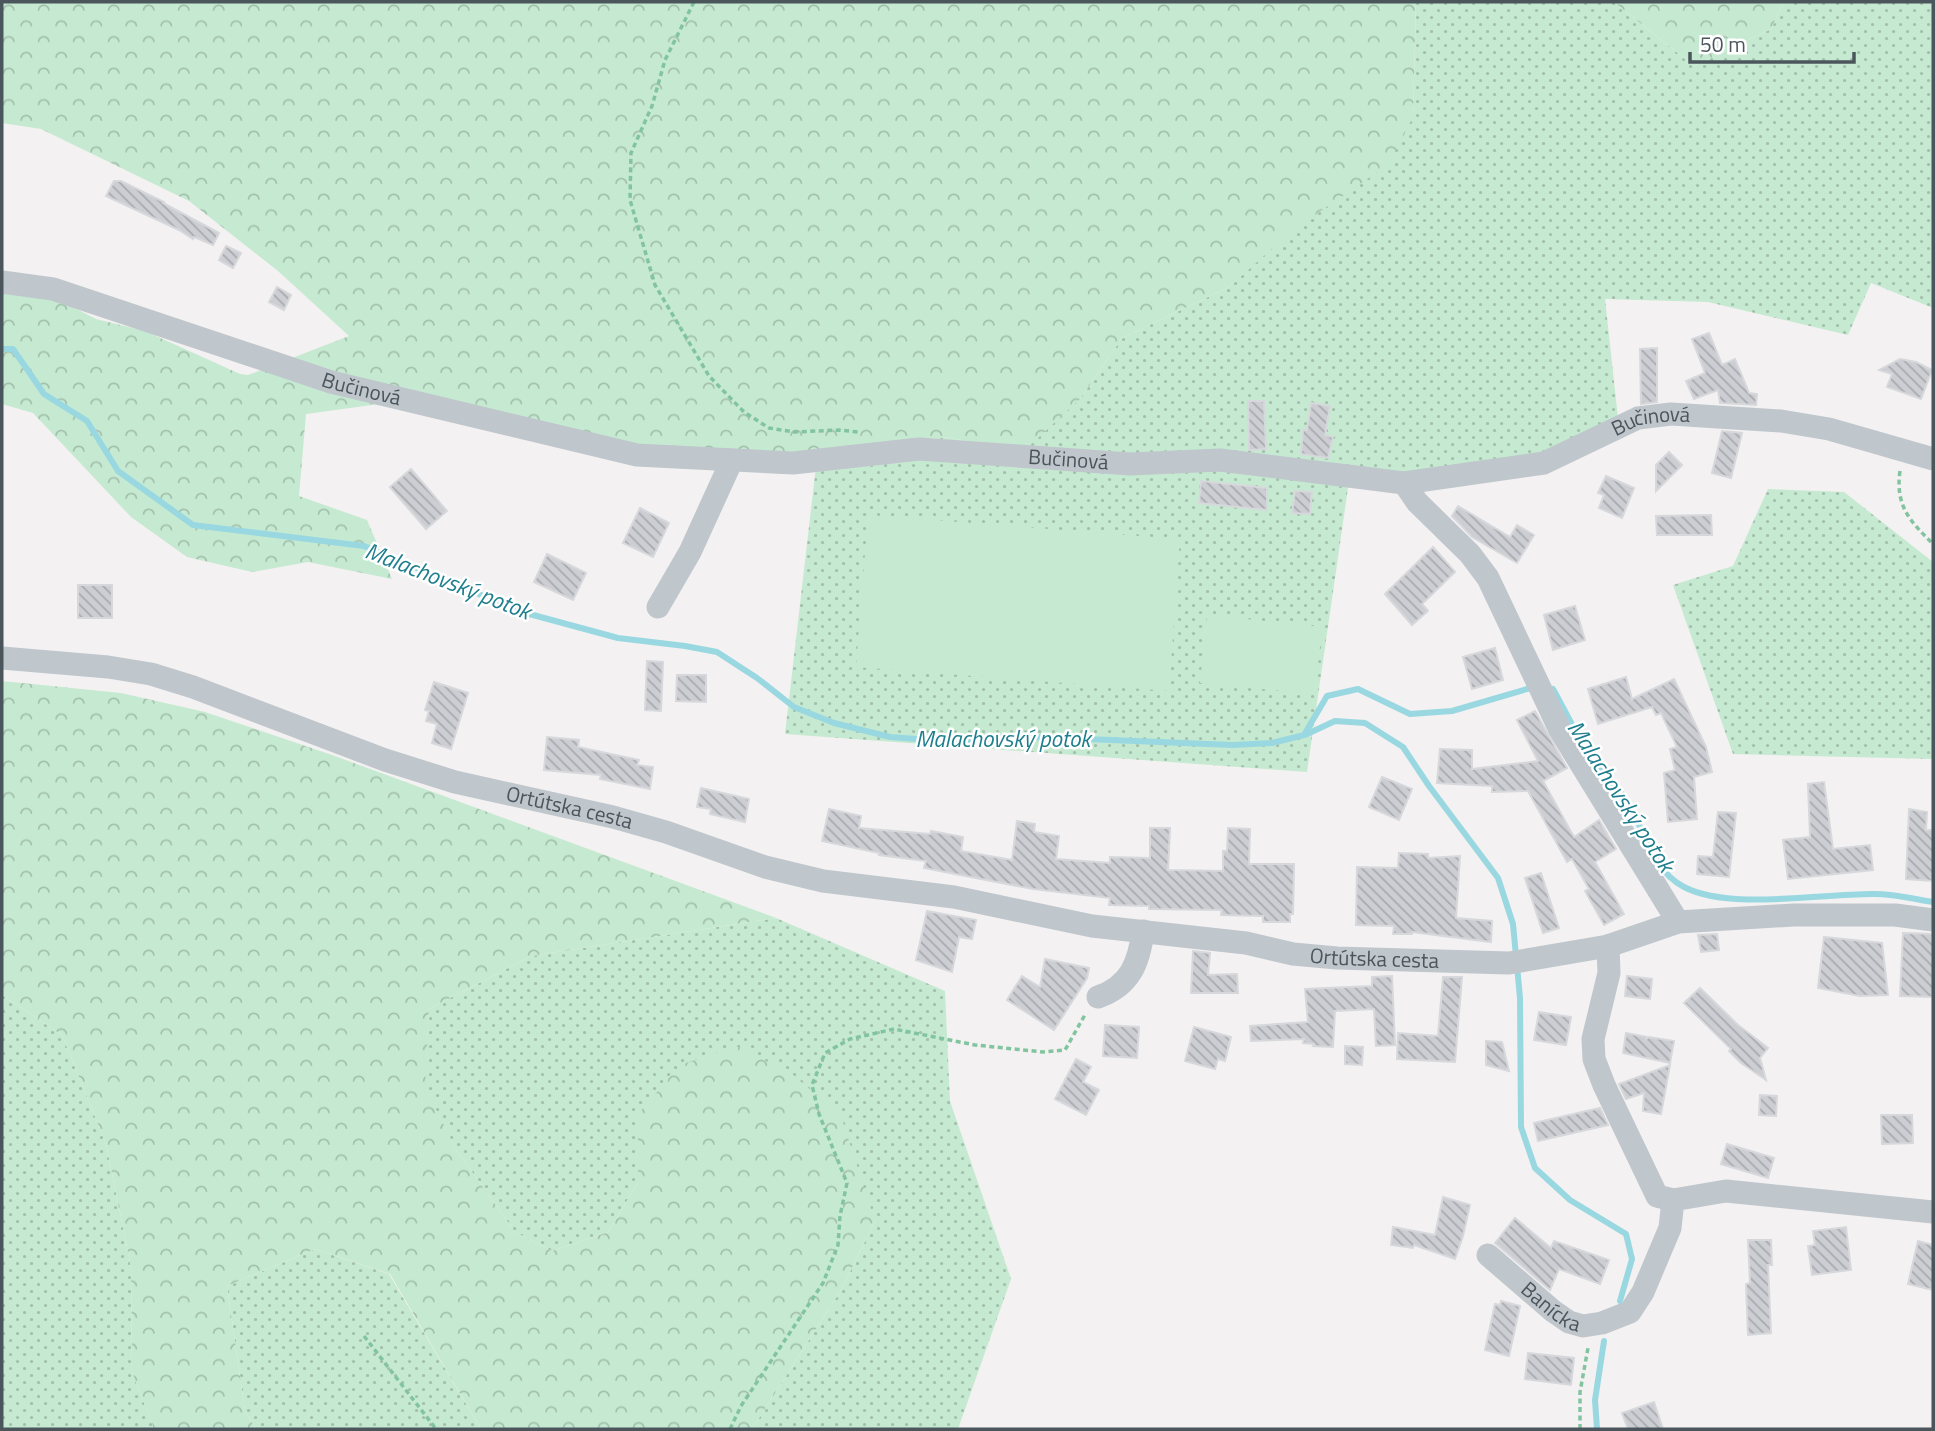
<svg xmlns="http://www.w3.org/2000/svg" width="1935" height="1431" font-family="'Titillium Web',sans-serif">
	<defs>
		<pattern id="grass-dots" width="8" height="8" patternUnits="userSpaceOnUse" patternTransform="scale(1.75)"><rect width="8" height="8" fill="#c6ead1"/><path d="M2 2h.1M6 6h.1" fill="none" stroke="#a3c0ad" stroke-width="1.8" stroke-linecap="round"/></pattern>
		<pattern id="forest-crowns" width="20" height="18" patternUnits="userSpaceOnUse" patternTransform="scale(1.75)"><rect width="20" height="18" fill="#c6ead1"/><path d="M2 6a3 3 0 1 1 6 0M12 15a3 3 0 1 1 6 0" fill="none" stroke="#a3c0ad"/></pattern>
		<pattern id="building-back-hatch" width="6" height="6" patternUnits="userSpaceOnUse" patternTransform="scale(1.75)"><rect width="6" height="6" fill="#ccced3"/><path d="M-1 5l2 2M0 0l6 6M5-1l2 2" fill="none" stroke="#a8aaae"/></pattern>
	</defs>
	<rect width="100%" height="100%" fill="#f3f1f1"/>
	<g fill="url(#grass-dots)">
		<polygon points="1416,2 1614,2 1694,66 1771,29 1784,2 1933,2 1933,308 1871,283 1848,335 1708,302 1605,299 1618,418 1594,446 1349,481 1307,772 785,734 818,449 949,437 982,446 1080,399 1122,338 1229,287 1413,117"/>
		<polygon points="1768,489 1844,492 1933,562 1933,759 1733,754 1673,585 1733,566"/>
		<polygon points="776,918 945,991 950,1101 1011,1279 958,1429 752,1429 841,1290 875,1221 638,1114 638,1183 608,1232 552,1251 515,1232 457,1151 424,1088 429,1009 531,956"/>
		<polygon points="2,995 62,1035 106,1144 131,1267 132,1372 154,1429 2,1429"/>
		<polygon points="315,1249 389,1274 481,1429 256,1429 245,1411 227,1286"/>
	</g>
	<g fill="url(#forest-crowns)">
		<polygon points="2,2 1416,2 1413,117 1389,164 1292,231 1229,287 1122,338 1080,399 1026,449 982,446 949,437 704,460 536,434 438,396 306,414 299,496 367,520 392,579 308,562 252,572 187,557 131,517 33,413 2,404 2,289 61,301 96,319 145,331 240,374 248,375 349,336 278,271 189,201 41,129 2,123"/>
		<polygon points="1614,2 1784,2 1771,29 1694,66"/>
		<polygon points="2,681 121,693 205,712 332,755 776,918 531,956 429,1009 425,1088 457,1151 515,1232 552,1251 608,1232 638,1183 638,1114 680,1065 736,1046 792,1074 841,1116 875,1221 841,1290 752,1429 481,1429 390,1274 315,1249 227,1286 245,1411 256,1429 154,1429 132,1372 131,1267 106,1144 62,1035 2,995"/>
	</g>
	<g fill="#c6ead1">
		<polygon points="868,515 1180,539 1169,691 856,667"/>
		<polygon points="1207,615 1322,627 1315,694 1200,683"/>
	</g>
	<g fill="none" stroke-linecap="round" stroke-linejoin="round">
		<g stroke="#99d8e1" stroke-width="6">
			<polyline points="2,349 13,349 44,394 87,421 118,471 193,525 364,546 522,612 618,638 685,646 717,652 757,678 794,707 834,723 890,737 957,742 1037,737 1233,745 1272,743 1304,735 1327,696 1358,689 1410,714 1452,711 1534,687"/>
			<path d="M1553,689C1567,714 1579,740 1595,764C1605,778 1620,788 1629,804C1645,833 1653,871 1684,887C1730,911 1823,893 1875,894C1894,894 1914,899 1933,902"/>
			<polyline points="1305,735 1335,721 1365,723 1403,747 1429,786 1498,878 1513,924 1516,956"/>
			<polyline points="1517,966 1520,998 1521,1127 1535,1168 1570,1200 1626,1234 1632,1259 1620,1301"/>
			<polyline points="1597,1429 1595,1400 1604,1341"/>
		</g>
	</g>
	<g fill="url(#building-back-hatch)" stroke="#d6d8db" stroke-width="2">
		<polygon points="114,181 121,181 164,202 163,203 219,233 213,245 194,237 193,239 179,230 106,196"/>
		<polygon points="226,246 241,253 233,268 219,260"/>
		<polygon points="277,287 291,295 284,310 269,302"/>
		<polygon points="1709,333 1722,365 1735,359 1749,393 1757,394 1756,405 1720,403 1718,390 1694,399 1686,381 1705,373 1692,339"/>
		<polygon points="1657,348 1657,402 1641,404 1640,349"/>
		<polygon points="1900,359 1916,362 1932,370 1921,399 1887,387 1892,374 1879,370"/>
		<polygon points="1248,401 1264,401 1266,449 1249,450"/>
		<polygon points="1311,403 1330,406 1325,435 1333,437 1328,458 1301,454 1303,430 1307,430"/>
		<polygon points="1722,431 1742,433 1731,478 1712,473"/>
		<polygon points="1669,452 1682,465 1656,491 1656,465"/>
		<polygon points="411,469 447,511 426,529 390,487"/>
		<polygon points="1606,476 1634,488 1622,518 1599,508 1604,495 1598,493"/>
		<polygon points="1201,481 1267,488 1267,510 1199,503"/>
		<polygon points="1295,491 1312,492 1310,514 1292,513"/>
		<polygon points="1458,506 1510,537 1517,525 1534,535 1517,563 1472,537 1452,516"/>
		<polygon points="640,508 669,523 653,557 623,543"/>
		<polygon points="1711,515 1712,535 1657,535 1656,516"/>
		<polygon points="1433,547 1455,572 1422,604 1428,611 1412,625 1385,594"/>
		<polygon points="547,554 586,573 573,600 534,582"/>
		<rect x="78" y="585" width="34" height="33"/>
		<polygon points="1575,606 1585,640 1553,650 1544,615"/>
		<polygon points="1495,648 1503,680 1472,689 1463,657"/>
		<polygon points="647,661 663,662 661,711 645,710"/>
		<polygon points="677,675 706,675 706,702 676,701"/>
		<polygon points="1626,677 1632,699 1674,679 1706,747 1712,772 1694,777 1697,819 1668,822 1664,773 1675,770 1670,749 1677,747 1661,713 1656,715 1652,707 1598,724 1588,689"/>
		<polygon points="434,682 468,693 451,749 432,743 437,724 426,721 429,711 425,710"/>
		<polygon points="1535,711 1567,768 1543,781 1574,837 1599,820 1616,849 1595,862 1624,914 1604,925 1585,891 1589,889 1572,859 1567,862 1528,791 1492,792 1492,786 1437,783 1440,749 1472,750 1472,769 1538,761 1517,720"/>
		<polygon points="547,737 579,740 578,747 639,760 637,765 653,767 650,789 600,779 601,775 544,770"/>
		<polygon points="1382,777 1412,789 1399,820 1369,807"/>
		<polygon points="1824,782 1833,849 1870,845 1873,870 1788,879 1783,840 1810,837 1808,784"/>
		<polygon points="701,788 749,799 745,822 710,814 711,809 697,807"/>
		<polygon points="829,809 861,816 859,828 930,834 931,831 963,837 961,851 1012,860 1017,821 1035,824 1034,832 1059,836 1056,859 1110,863 1110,857 1150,858 1150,828 1170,828 1168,870 1223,871 1223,851 1227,851 1228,828 1250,829 1249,864 1294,864 1293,914 1290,914 1290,922 1263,922 1263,916 1221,915 1222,910 1149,909 1149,906 1109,905 1110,898 1033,889 924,868 926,861 879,855 879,853 822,841"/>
		<polygon points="1909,809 1927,812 1926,830 1933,830 1933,881 1906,879"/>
		<polygon points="1718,812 1736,813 1729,877 1697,874 1698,856 1713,857"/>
		<polygon points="1399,853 1428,854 1428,858 1460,856 1456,918 1492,921 1491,942 1412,932 1412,934 1393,934 1394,926 1356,925 1357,867 1398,868"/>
		<polygon points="1541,873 1559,928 1543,933 1525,878"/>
		<polygon points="927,911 976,920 972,939 959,937 952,972 916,960"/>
		<polygon points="1903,933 1933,934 1933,997 1900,996"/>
		<polygon points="1717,934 1719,950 1701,952 1698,935"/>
		<polygon points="1824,937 1882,943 1888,995 1860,996 1818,988"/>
		<polygon points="1193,951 1210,953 1208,975 1237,974 1238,993 1191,993"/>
		<polygon points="1045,959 1089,968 1087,978 1054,1030 1007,1000 1022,976 1040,987"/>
		<polygon points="1392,976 1395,1045 1376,1046 1374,1009 1335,1011 1333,1047 1313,1046 1314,1044 1303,1043 1304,1039 1251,1041 1250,1026 1308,1022 1305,989 1372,986 1372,977"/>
		<polygon points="1627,976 1652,979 1650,999 1625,996"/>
		<polygon points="1443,977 1462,977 1455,1062 1397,1059 1398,1033 1438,1036"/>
		<polygon points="1700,988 1738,1025 1768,1048 1760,1058 1766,1080 1741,1063 1729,1051 1731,1049 1684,1003"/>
		<polygon points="1539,1012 1571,1017 1566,1045 1534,1040"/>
		<polygon points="1105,1025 1139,1027 1137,1058 1103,1056"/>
		<polygon points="1194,1027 1231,1037 1225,1061 1218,1059 1215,1069 1185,1061"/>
		<polygon points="1626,1033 1647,1037 1646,1039 1649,1037 1674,1041 1670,1063 1623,1053"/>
		<polygon points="1486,1041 1502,1042 1509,1071 1486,1065"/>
		<polygon points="1345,1046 1363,1047 1362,1065 1345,1064"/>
		<polygon points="1076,1059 1091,1067 1083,1082 1099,1090 1086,1115 1055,1099"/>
		<polygon points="1670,1065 1661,1114 1643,1111 1644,1093 1626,1099 1619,1084"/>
		<polygon points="1760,1095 1777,1096 1776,1116 1759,1115"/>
		<polygon points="1600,1108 1608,1125 1538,1141 1534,1123"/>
		<polygon points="1881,1115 1912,1115 1913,1143 1882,1144"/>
		<polygon points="1727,1144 1774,1158 1768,1178 1721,1164"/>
		<polygon points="1443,1197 1470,1205 1463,1236 1455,1259 1414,1245 1413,1248 1391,1245 1393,1227 1435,1235"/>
		<polygon points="1515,1218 1551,1248 1554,1241 1609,1260 1600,1284 1559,1269 1550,1290 1495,1243"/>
		<polygon points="1846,1227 1851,1270 1812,1275 1808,1246 1815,1245 1813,1231"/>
		<polygon points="1748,1240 1771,1240 1772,1265 1768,1265 1771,1333 1748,1335 1746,1284 1750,1283"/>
		<polygon points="1918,1241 1933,1245 1933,1290 1908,1284"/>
		<polygon points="1501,1301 1520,1306 1509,1356 1485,1350 1495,1304 1500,1305"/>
		<polygon points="1528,1353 1574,1358 1571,1385 1525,1379"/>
		<polygon points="1654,1402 1663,1429 1628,1429 1622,1413"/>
	</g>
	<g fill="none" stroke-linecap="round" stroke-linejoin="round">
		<g stroke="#82c49f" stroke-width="3.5" stroke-dasharray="5 3.5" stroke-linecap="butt">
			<polyline points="694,2 665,60 652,106 631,153 630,200 655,285 709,376 744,412 769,428 794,432 839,430 858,432"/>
			<path d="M1900,471C1895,506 1910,521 1933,544"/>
			<polyline points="364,1336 436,1429"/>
			<polyline points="730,1429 741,1406 823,1283 838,1245 840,1216 847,1183 819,1114 812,1085 825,1053 850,1039 894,1029 975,1045 1043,1052 1065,1050 1086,1013"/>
			<polyline points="1580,1429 1580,1392 1588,1348"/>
		</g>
		<g stroke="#bfc6cc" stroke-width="23">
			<path id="s1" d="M2,282L53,289L331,382L637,455L793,463L919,449L1130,464L1220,460L1404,483L1544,463L1638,418L1671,414L1781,421L1829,429L1933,459"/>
			<polyline points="1404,483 1417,502 1470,554 1488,578 1560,730 1678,922"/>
			<polyline points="658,607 690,552 732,460"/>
			<path id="s2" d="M2,658L108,667L151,674L193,687L385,760L455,782L613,817L666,832L765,867L823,881L954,897L1092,926L1246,943L1293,954L1337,958L1509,963L1608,946L1678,922L1794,915H1895L1933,920"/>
			<polyline points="1608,946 1609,973 1593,1039 1594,1059 1604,1085 1657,1196 1673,1200 1726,1191 1933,1212"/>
			<path d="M1098,997C1130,986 1139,963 1143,931"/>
			<path id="s3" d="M1488,1255L1553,1311L1569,1322L1583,1326L1602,1323L1630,1312L1643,1292L1670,1228L1673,1200"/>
		</g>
	</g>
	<g text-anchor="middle" stroke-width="5" stroke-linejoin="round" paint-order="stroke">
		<g font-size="21" fill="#4b555c" stroke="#fff">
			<text dy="7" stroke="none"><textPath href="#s1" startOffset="376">Bučinová</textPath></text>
			<text dy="7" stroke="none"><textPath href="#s1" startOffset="1687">Bučinová</textPath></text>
			<text dy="7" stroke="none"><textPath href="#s1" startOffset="1092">Bučinová</textPath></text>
			<text dy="7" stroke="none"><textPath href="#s2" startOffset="590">Ortútska cesta</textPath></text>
			<text dy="7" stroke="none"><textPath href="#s2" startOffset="1412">Ortútska cesta</textPath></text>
			<text dy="7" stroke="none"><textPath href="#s3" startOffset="82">Banícka</textPath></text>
		</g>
		<g font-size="23" font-style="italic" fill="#1e7e8d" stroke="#fff">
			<text transform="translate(448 581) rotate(21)" y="8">Malachovský potok</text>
			<text x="1003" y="747">Malachovský potok</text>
			<text transform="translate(1621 796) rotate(57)" y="8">Malachovský potok</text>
		</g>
	</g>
	<rect width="1935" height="1431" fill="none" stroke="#4b555c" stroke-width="7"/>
	<path d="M1690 52v10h164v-10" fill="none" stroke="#4b555c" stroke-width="3.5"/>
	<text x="1700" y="52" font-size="21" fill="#4b555c" stroke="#ffffff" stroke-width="5" paint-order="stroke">50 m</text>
</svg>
